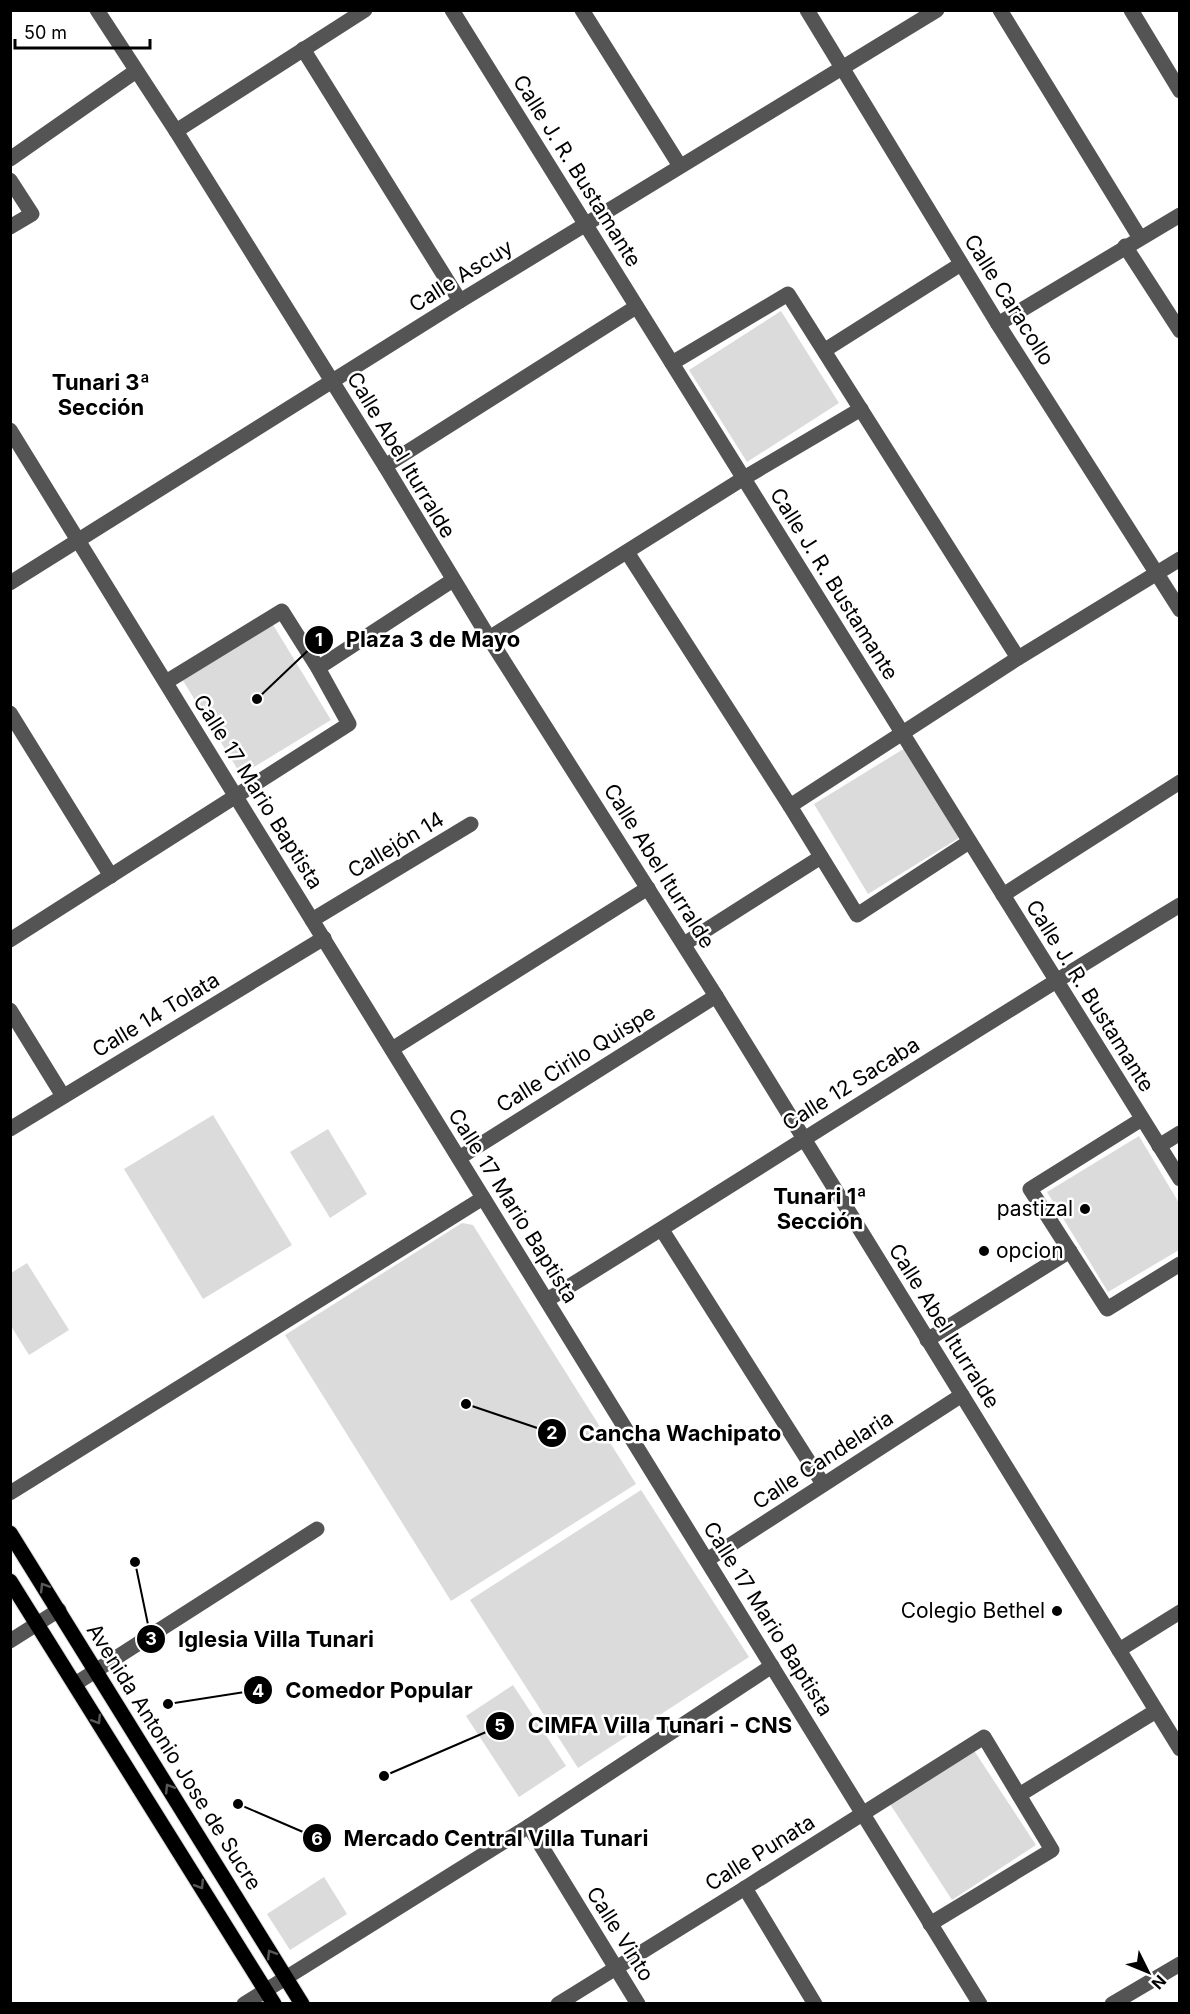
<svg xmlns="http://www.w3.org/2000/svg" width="1190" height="2014" font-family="Inter,sans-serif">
	<rect width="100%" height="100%" fill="#fff"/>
	<g fill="#dbdbdb">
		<polygon points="781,311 839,403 747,462 689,370"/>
		<polygon points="272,623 331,720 241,775 182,679"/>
		<polygon points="905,748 959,838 868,894 814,804"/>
		<polygon points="213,1115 292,1245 203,1299 124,1169"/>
		<polygon points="328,1129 367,1194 330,1218 290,1152"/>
		<polygon points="1139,1136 1179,1203 1179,1250 1108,1292 1047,1192"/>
		<polygon points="462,1223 473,1225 636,1484 451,1601 285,1335"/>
		<polygon points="27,1263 69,1330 29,1355 11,1326 11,1273"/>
		<polygon points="641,1490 749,1657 578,1768 470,1600"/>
		<polygon points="513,1685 566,1766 519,1797 466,1716"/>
		<polygon points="973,1749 1036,1845 952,1900 890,1804"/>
		<polygon points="324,1877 347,1914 290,1950 267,1914"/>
	</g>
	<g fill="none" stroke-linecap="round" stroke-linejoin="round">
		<g stroke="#dbdbdb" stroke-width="17">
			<g id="major">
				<polyline points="10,1533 302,2004"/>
				<polyline points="10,1581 274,2004"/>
			</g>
		</g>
		<g stroke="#545454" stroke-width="15">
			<polyline points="97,10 176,131 385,466 489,638 716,996 1180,1749"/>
			<polyline points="452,10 1180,1179"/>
			<polyline points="582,10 680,166"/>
			<polyline points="807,10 998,324 1180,610"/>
			<polyline points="1000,10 1140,238"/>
			<polyline points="1131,10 1180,91"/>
			<polyline points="303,49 460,301"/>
			<polyline points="176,131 365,10"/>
			<polyline points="10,159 136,71"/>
			<polyline points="10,180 32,214 10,227"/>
			<polyline points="1125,246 1180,331"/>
			<polyline points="998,324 1180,215"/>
			<polyline points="825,350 961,264"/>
			<polyline points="672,363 788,294 1018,658"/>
			<polyline points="10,430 980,2004"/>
			<polyline points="385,466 636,307"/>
			<polyline points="627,552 790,806 857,915 969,842"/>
			<polyline points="10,583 460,301 937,10"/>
			<polyline points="489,638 744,478 861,409"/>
			<polyline points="318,668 453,580"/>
			<polyline points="10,713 111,876"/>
			<polyline points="790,806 1018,658 1180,559"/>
			<polyline points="1003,895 1180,782"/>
			<polyline points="312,920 471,824"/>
			<polyline points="10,940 349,724 318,668 282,611 166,682"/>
			<polyline points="684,944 821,857"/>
			<polyline points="10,1010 63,1096"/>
			<polyline points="392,1049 648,888"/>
			<polyline points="1142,1119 1030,1189 1107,1309 1180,1264"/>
			<polyline points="10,1129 324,938"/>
			<polyline points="1159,1146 1180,1133"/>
			<polyline points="459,1158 716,996"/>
			<polyline points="662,1230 823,1484"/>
			<path d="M547,1300C758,1170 967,1034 1180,905"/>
			<polyline points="927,1340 1070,1251"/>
			<polyline points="10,1493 483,1198"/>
			<polyline points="707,1560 962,1395"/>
			<polyline points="10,1641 59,1610"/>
			<polyline points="1119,1650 1180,1612"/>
			<polyline points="75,1684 317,1529"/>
			<polyline points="1019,1795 1156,1711"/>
			<polyline points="529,1826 638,2004"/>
			<polyline points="745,1888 815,2004"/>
			<polyline points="244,2004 529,1826 772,1666"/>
			<polyline points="558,2004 745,1888 984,1737 1052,1850 930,1924"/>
			<polyline points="1112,2004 1180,1964"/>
		</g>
		<use href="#major" stroke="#000" stroke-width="15"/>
	</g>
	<defs><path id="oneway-chevron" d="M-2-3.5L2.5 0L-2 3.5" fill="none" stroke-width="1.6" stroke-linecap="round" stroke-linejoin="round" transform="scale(1.5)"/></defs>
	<g stroke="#595959">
		<use href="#oneway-chevron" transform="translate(44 1587) rotate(-122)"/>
		<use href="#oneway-chevron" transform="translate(97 1720) rotate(58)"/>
		<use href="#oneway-chevron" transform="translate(169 1788) rotate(-122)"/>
		<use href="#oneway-chevron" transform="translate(200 1885) rotate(58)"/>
		<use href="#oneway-chevron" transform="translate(271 1954) rotate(-122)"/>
	</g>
	<g fill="#000" stroke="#fff" stroke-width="2">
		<circle cx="1085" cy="1209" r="6"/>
		<circle cx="984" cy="1251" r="6"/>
		<circle cx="1057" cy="1611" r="6"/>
	</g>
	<g text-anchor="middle" stroke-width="5" stroke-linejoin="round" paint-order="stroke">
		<g font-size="21" fill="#000" stroke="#fff">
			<text transform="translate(577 171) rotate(58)" y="7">Calle J. R. Bustamante</text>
			<text transform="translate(461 276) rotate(-32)" y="7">Calle Ascuy</text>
			<text transform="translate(1009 300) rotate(58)" y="7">Calle Caracollo</text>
			<text transform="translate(401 455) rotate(59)" y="7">Calle Abel Iturralde</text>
			<text transform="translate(834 584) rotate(58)" y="7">Calle J. R. Bustamante</text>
			<text transform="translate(258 792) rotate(58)" y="7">Calle 17 Mario Baptista</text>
			<text transform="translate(396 845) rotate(-31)" y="7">Callejón 14</text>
			<text transform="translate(659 866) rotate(58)" y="7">Calle Abel Iturralde</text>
			<text transform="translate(1090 996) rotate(58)" y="7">Calle J. R. Bustamante</text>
			<text transform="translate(156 1015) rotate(-31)" y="7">Calle 14 Tolata</text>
			<text transform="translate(576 1059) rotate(-32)" y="7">Calle Cirilo Quispe</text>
			<text transform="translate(851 1084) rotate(-32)" y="7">Calle 12 Sacaba</text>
			<text transform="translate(513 1206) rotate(58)" y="7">Calle 17 Mario Baptista</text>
			<text transform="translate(944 1326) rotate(58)" y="7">Calle Abel Iturralde</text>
			<text transform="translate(823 1460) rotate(-33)" y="7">Calle Candelaria</text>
			<text transform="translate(768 1619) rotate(58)" y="7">Calle 17 Mario Baptista</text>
			<text transform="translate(174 1757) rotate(58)" y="7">Avenida Antonio Jose de Sucre</text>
			<text transform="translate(760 1853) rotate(-32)" y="7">Calle Punata</text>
			<text transform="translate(620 1934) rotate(58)" y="7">Calle Vinto</text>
		</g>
		<g font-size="21" fill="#000" stroke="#fff" text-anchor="end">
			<text x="1073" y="1216">pastizal</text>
			<text x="996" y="1258" text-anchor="start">opcion</text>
			<text x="1045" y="1618">Colegio Bethel</text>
		</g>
		<g font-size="22" font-weight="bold" fill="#000" stroke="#fff">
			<text x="101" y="390">Tunari 3ª<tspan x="101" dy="25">Sección</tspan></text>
			<text x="820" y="1204">Tunari 1ª<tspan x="820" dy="25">Sección</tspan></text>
		</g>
	</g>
	<path fill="none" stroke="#000" stroke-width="2" d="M257 699L319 640M466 1404L552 1433M135 1562L151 1639M168 1704L258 1690M384 1776L500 1726M238 1804L317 1838"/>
	<g fill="#000" stroke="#fff" stroke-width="2">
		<circle cx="257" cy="699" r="6"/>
		<circle cx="466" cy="1404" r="6"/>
		<circle cx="135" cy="1562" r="6"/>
		<circle cx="168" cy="1704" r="6"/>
		<circle cx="384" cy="1776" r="6"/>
		<circle cx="238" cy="1804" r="6"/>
		<circle cx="319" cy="640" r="15"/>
		<circle cx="552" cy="1433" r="15"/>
		<circle cx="151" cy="1639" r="15"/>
		<circle cx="258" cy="1690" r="15"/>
		<circle cx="500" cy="1726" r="15"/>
		<circle cx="317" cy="1838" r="15"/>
	</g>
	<g font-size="18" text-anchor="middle" font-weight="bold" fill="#fff">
		<text x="319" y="646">1</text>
		<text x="552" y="1439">2</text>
		<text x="151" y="1645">3</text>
		<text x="258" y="1697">4</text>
		<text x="500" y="1732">5</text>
		<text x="317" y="1845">6</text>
	</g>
	<g font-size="22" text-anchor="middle" font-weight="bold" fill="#000" stroke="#fff" stroke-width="5" stroke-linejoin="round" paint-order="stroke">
		<text x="433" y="647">Plaza 3 de Mayo</text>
		<text x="680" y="1441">Cancha Wachipato</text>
		<text x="276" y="1647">Iglesia Villa Tunari</text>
		<text x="379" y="1698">Comedor Popular</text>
		<text x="660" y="1733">CIMFA Villa Tunari - CNS</text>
		<text x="496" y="1846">Mercado Central Villa Tunari</text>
	</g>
	<rect width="1190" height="2014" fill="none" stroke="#000000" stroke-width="24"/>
	<g transform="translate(1148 1972) rotate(133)" stroke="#ffffff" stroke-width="4.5" paint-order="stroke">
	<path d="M0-4.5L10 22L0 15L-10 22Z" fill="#000000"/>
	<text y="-9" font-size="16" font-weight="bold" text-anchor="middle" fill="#000000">N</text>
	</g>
	<path d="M15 39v9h135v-9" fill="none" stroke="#000000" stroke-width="3"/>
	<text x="24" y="39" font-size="18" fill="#000000" stroke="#ffffff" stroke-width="4.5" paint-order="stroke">50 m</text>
</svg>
